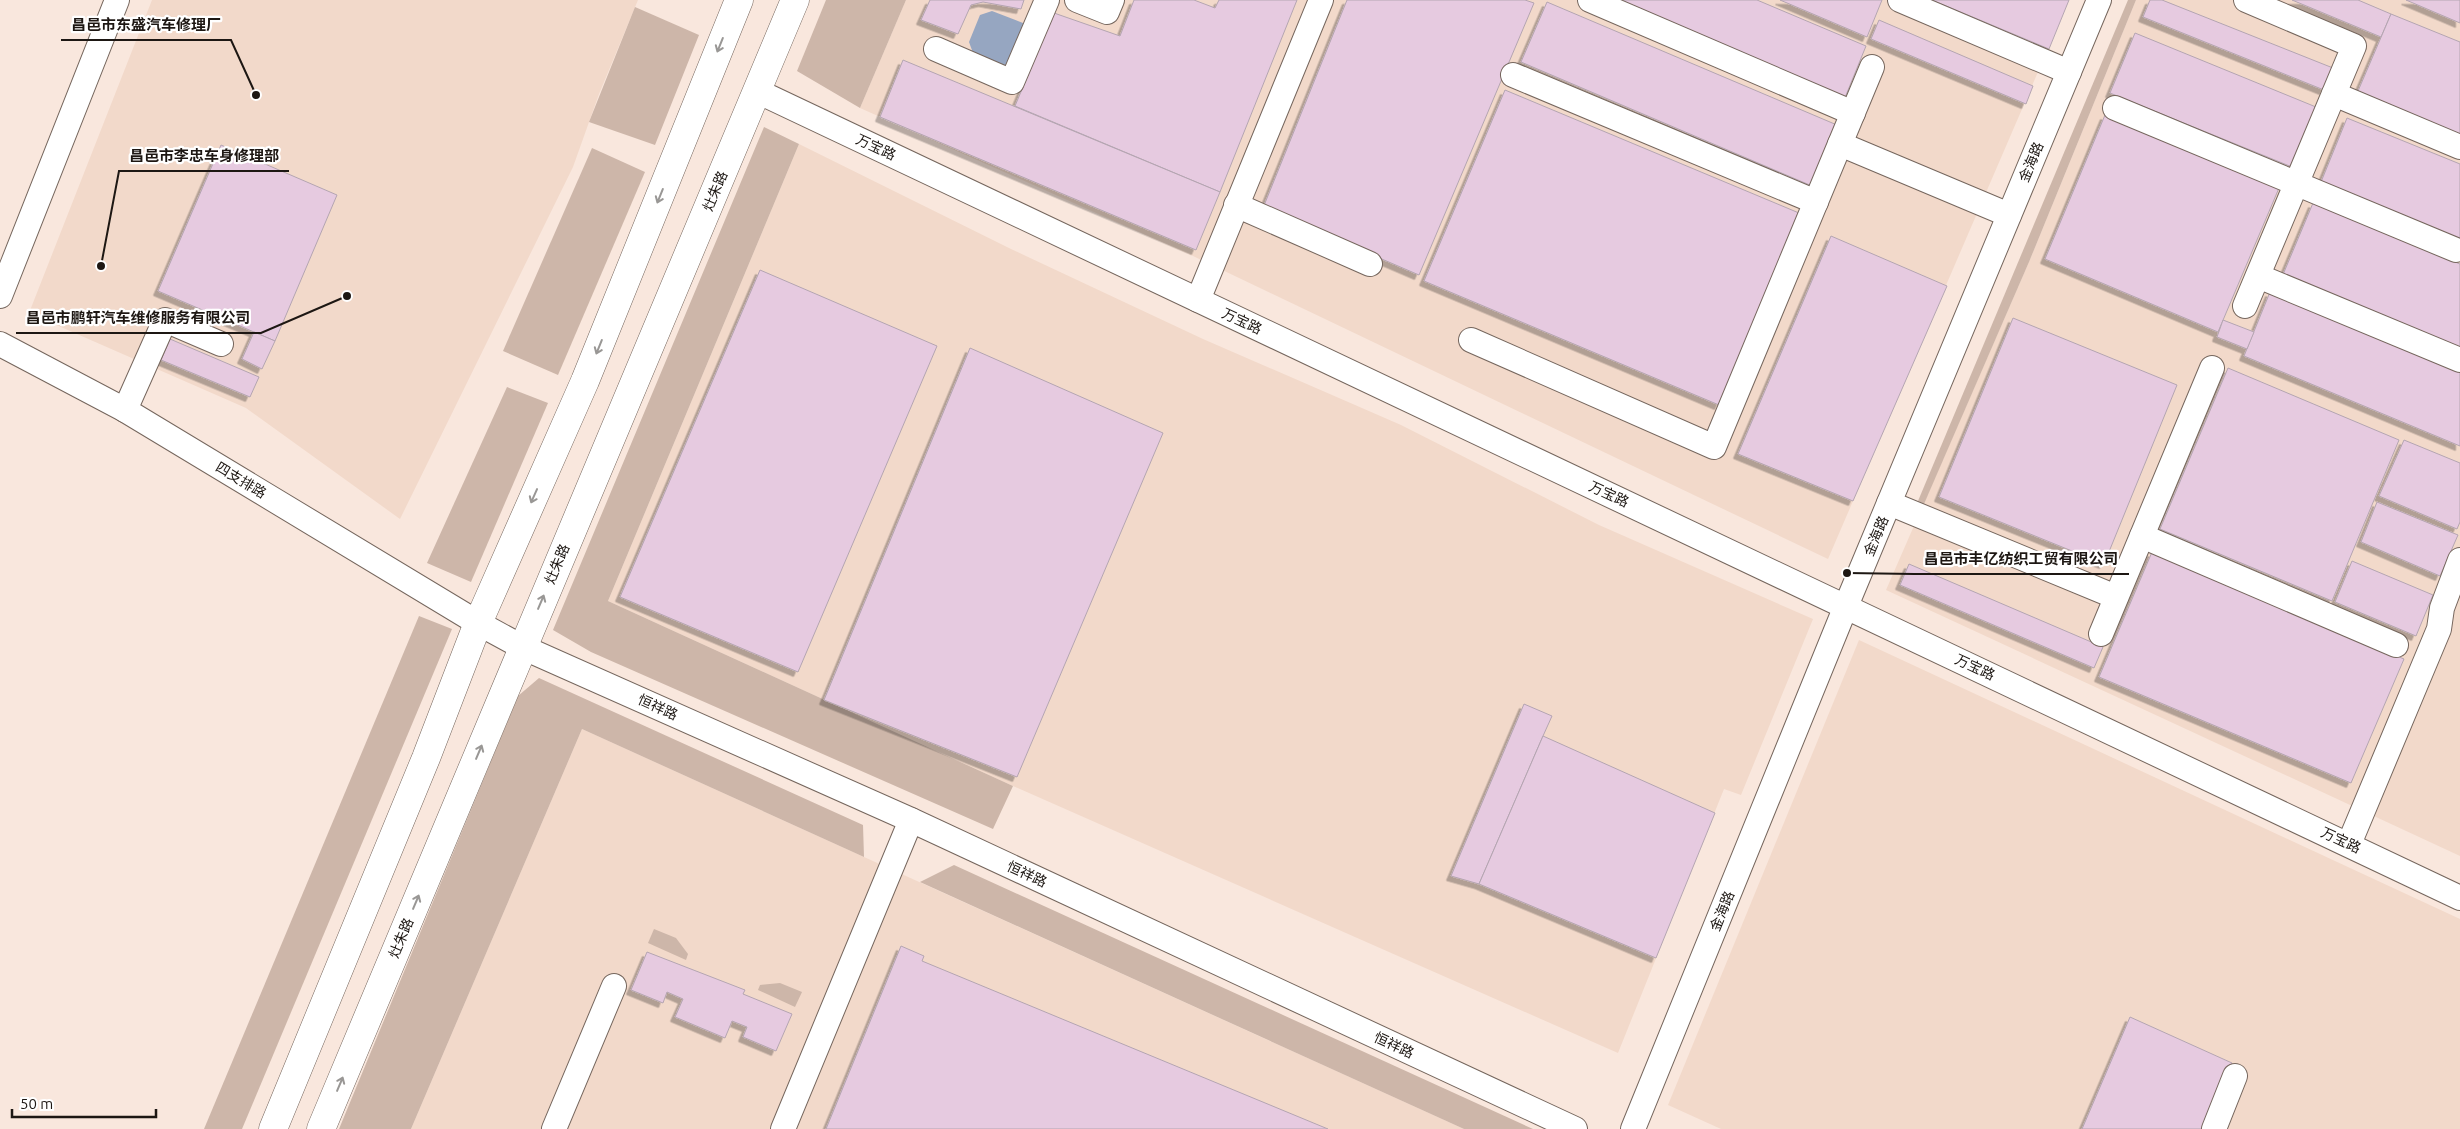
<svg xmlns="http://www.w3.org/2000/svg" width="2460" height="1129" font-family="Ubuntu,'Noto Sans SC',sans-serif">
	<defs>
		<filter id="shadow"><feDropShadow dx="-4.5" dy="4.5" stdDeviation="0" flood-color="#0004"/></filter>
	</defs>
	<rect width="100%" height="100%" fill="#f9e7dd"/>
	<g fill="#f2d9ca">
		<polygon points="152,0 638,0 599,94 573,167 400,519 246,408 29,313"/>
		<polygon points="906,0 2069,0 1828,559 1193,256 860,108"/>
		<polygon points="2136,0 2460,0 2460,856 1886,590 2029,262"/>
		<polygon points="799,144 1011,249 1203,339 1401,425 1599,525 1813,619 1741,795 1724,789 1618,1053 1013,786 608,601"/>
		<polygon points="1859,640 2460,919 2460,1129 1721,1129 1668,1105"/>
		<polygon points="582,729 1464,1129 411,1129"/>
	</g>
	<g fill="#cdb6a9">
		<polygon points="826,0 906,0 860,108 797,71"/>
		<polygon points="2128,0 2136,0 2029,262 1924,504 1918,501"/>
		<polygon points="635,7 699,35 655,145 589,122"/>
		<polygon points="764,127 799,144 608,601 1013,786 993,829 591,652 553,630"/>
		<polygon points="592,148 645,172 558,375 503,351"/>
		<polygon points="507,387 548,403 471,582 427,563"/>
		<polygon points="419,616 452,629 242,1129 204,1129"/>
		<polygon points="539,678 863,825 864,857 582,729 411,1129 339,1129 518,696"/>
		<polygon points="954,865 1533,1129 1464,1129 920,882"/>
		<polygon points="654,929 676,938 688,954 686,960 648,943"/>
		<polygon points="780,983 802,992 795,1007 758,990 760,985"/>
	</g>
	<polygon fill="#96a6c1" points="992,11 1028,25 1009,70 973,53 969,42 980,15"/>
	<g fill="#e6cae0" stroke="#b4a5b1" filter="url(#shadow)">
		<polygon points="930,0 1024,0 1021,9 983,2 971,5 958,34 921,20"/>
		<polygon points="1134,0 1194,0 1215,8 1219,0 1297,0 1220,192 1015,106 1054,13 1120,36"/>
		<polygon points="1347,0 1525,0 1534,3 1419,275 1263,208"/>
		<polygon points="1607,0 1757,0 1866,46 1844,100"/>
		<polygon points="1780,0 1882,0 1867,37"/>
		<polygon points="1932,0 2069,0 2049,49"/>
		<polygon points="2150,0 2162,0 2333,68 2324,90 2143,17"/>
		<polygon points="2292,0 2358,0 2391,14 2381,37"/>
		<polygon points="2406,0 2460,0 2460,23"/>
		<polygon points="1547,2 1837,125 1812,186 1521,62"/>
		<polygon points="2391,14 2460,42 2460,135 2358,91"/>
		<polygon points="1879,20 2033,86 2026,104 1871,39"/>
		<polygon points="2135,33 2316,107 2292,167 2110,93"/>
		<polygon points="903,60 1220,192 1196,250 880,117"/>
		<polygon points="1505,90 1799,213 1719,405 1424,281"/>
		<polygon points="2105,115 2279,188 2218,332 2045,259"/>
		<polygon points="2347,118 2460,164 2460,239 2321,182"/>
		<polygon points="221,145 337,195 275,341 158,291"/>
		<polygon points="2313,203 2460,264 2460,350 2282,277"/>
		<polygon points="1831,236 1947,286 1853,501 1738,454"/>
		<polygon points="760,270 937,346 798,672 620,597"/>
		<polygon points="2270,292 2460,371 2460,446 2244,356"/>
		<polygon points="2013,318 2177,385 2104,564 1939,497"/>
		<polygon points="2223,320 2254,332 2247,349 2217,337"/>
		<polygon points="254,332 275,341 262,369 242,359"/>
		<polygon points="170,339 259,377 250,397 161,360"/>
		<polygon points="970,348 1163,433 1017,777 824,700"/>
		<polygon points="2228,368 2399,440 2332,601 2160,529"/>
		<polygon points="2404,440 2460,463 2460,522 2457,529 2379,496"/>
		<polygon points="2377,502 2458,535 2440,576 2361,542"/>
		<polygon points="2152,552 2404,659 2351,783 2099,677"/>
		<polygon points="2352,561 2433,595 2416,636 2335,602"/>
		<polygon points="1909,564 2103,647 2094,668 1900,585"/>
		<polygon points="1524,704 1552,716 1543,736 1479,884 1451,876"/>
		<polygon points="1543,736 1715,813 1656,958 1479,884"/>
		<polygon points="901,946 924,956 922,961 1328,1129 826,1129"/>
		<polygon points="647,952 745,990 743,994 792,1014 776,1051 743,1037 747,1027 732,1021 725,1038 675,1017 683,999 667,992 663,1003 631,990"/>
		<polygon points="2130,1017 2232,1063 2204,1129 2082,1129"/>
	</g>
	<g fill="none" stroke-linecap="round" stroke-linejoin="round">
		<g stroke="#75665d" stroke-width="26">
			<g id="minor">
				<polyline points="1077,0 1107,12 1112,0"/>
				<polyline points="1590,0 1853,113"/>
				<polyline points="1900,0 2069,72"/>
				<polyline points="936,49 1012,82 1047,0"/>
				<polyline points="1513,75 1816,202"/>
				<polyline points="757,91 2460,898"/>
				<polyline points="2334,94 2460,147"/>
				<polyline points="2115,108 2456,250"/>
				<polyline points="1840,144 2009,215"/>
				<polyline points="1236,205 1370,264"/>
				<polyline points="2258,276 2460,360"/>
				<polyline points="0,296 117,0"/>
				<polyline points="1198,300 1321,0"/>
				<polyline points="2245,306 2354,46 2246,0"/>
				<polyline points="1471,340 1714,447 1872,67"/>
				<polyline points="0,344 125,410 478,623 522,647 911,820 1575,1129"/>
				<polyline points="125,410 165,320 221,344"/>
				<polyline points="1889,503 2116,597"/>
				<polyline points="2142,536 2396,645"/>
				<polyline points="2101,634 2212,368"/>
				<polyline points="2349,844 2439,629 2442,608 2460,560"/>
				<polyline points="554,1129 614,986"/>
				<polyline points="783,1129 911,820"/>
				<polyline points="1633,1129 1846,606 2099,0"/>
				<polyline points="2214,1129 2235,1076"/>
			</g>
		</g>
		<g stroke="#75665d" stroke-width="29">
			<g id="major">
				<polyline points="273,1129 426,758 478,623 585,381 739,0"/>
				<polyline points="321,1129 795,0"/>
			</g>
		</g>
		<use href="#minor" stroke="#fff" stroke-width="24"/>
		<use href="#major" stroke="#fff" stroke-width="28"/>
	</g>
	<defs><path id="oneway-shaft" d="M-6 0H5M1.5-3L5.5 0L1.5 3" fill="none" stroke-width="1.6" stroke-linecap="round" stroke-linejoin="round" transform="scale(1.25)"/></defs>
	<g stroke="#999795">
		<use href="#oneway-shaft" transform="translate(720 45) rotate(112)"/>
		<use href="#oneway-shaft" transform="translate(660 196) rotate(112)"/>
		<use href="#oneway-shaft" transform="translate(599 347) rotate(112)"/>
		<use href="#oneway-shaft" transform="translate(534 496) rotate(114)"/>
		<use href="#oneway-shaft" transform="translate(541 602) rotate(-67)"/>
		<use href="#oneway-shaft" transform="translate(479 752) rotate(-67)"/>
		<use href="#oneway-shaft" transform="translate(416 902) rotate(-67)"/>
		<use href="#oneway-shaft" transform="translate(340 1084) rotate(-67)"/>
	</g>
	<g text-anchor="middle" stroke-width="4.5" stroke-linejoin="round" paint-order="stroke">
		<g font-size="14" fill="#1d1713" stroke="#fff">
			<text transform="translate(876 147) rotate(25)" y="5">万宝路</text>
			<text transform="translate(2031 162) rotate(-67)" y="5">金海路</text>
			<text transform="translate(715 191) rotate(-67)" y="5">灶朱路</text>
			<text transform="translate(1242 321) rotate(25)" y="5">万宝路</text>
			<text transform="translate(241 480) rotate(31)" y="5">四支排路</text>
			<text transform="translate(1609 494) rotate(25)" y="5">万宝路</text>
			<text transform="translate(1876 536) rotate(-67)" y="5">金海路</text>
			<text transform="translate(557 564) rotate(-67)" y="5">灶朱路</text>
			<text transform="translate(1975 667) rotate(25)" y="5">万宝路</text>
			<text transform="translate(658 707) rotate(24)" y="5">恒祥路</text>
			<text transform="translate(2341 840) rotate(25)" y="5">万宝路</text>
			<text transform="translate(1027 874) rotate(25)" y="5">恒祥路</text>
			<text transform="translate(1722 911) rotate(-68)" y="5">金海路</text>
			<text transform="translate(401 938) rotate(-67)" y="5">灶朱路</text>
			<text transform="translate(1394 1045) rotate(25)" y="5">恒祥路</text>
		</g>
	</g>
	<path fill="none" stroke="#1d1713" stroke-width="2" d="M256 95L231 40H61M101 266L119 171H289M347 296L261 333H16M1847 573L1914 574H2129"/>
	<g fill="#1d1713" stroke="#fff" stroke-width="2">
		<circle cx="256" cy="95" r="5"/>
		<circle cx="101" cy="266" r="5"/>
		<circle cx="347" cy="296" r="5"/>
		<circle cx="1847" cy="573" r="5"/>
	</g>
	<g font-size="15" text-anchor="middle" font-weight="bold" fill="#1d1713" stroke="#fff" stroke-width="4.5" stroke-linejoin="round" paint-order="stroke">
		<text x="146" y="30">昌邑市东盛汽车修理厂</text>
		<text x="204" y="161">昌邑市李忠车身修理部</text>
		<text x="138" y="323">昌邑市鹏轩汽车维修服务有限公司</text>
		<text x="2021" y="564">昌邑市丰亿纺织工贸有限公司</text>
	</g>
	<path d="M12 1109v8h144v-8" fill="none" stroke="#1d1713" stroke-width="2.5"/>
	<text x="20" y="1109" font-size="15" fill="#1d1713" stroke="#ffffff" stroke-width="4" paint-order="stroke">50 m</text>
</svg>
